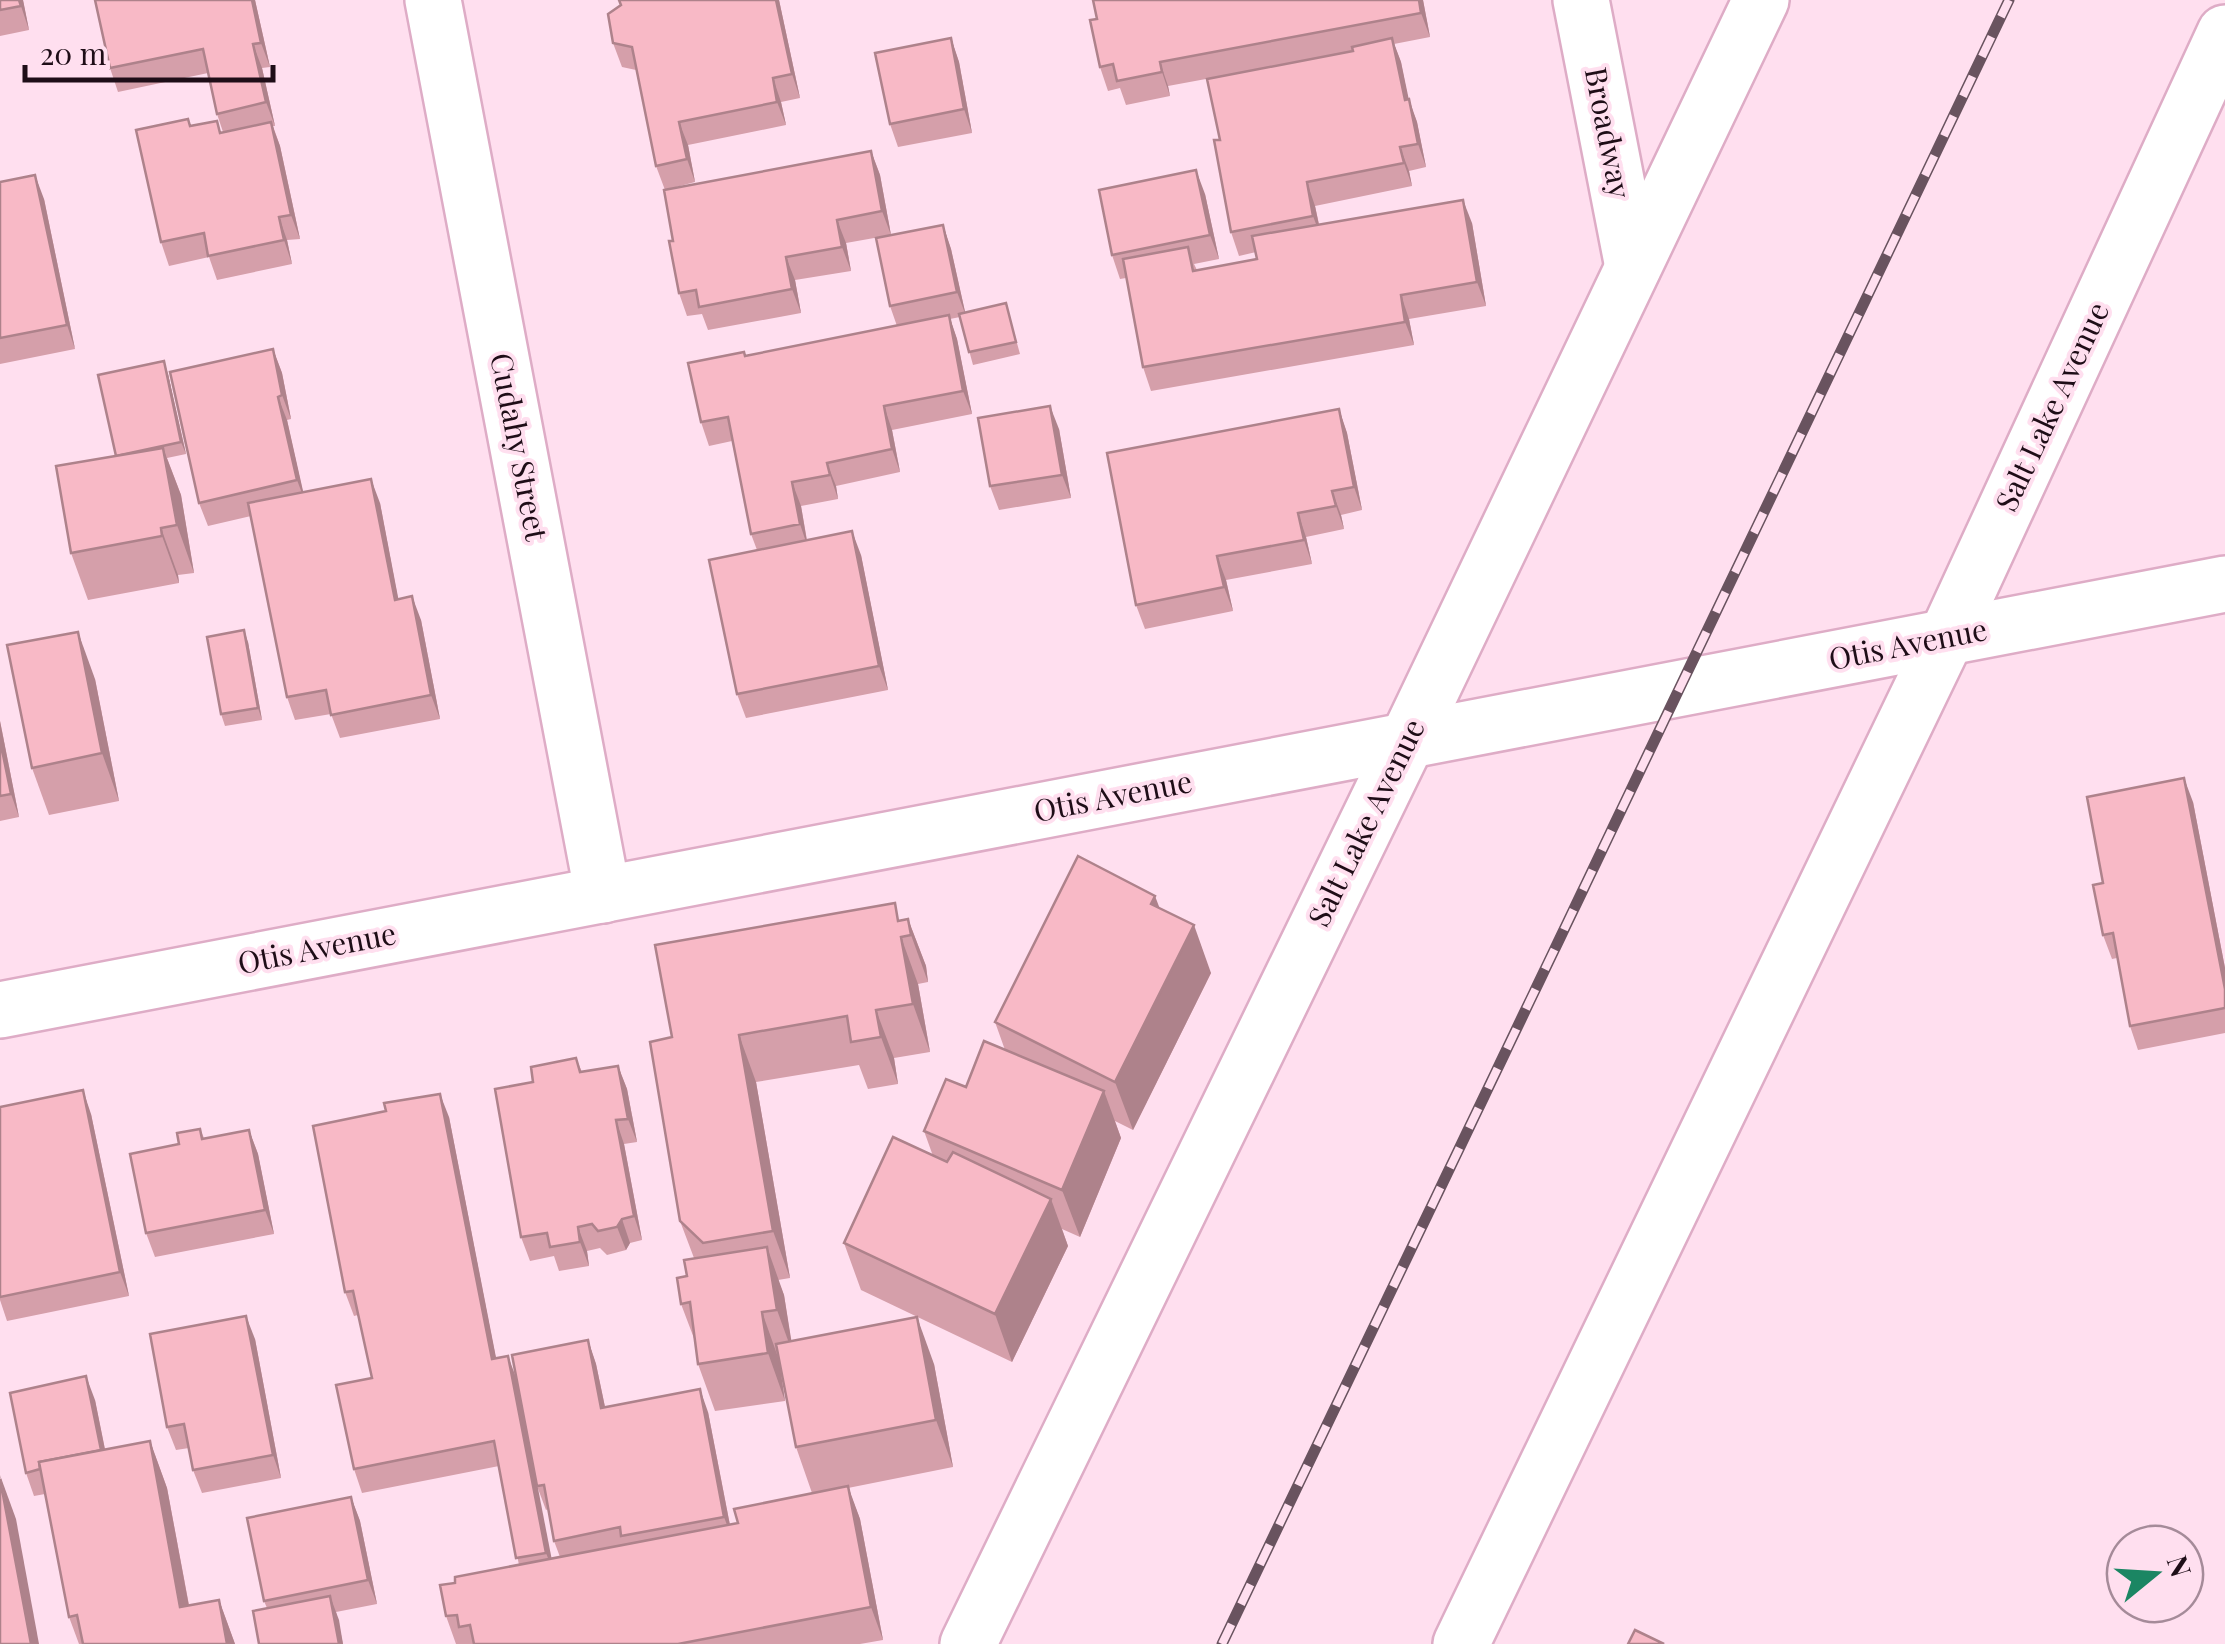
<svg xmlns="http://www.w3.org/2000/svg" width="2225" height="1644" font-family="'Playfair Display',serif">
	<rect width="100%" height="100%" fill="#ffdfef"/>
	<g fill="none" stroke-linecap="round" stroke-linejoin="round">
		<g stroke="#deacc6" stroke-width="60">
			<g id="street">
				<polyline points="433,0 603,895"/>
				<polyline points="1581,0 1633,267"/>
			</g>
		</g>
		<g stroke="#deacc6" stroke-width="60">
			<g id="secondary">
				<polyline points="0,1010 2225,584"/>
				<polyline points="968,1644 1407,741 1761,0"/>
				<polyline points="1461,1644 1946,638 2225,33"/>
			</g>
		</g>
		<use href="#street" stroke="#fff" stroke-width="55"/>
		<use href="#secondary" stroke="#fff" stroke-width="55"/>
		<g stroke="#69535f" stroke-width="11">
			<polyline id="rail" points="1222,1644 2009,0"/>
		</g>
		<use href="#rail" stroke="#ffdfef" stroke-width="8" stroke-dasharray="22" stroke-linecap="butt"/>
	</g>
	<g fill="#d59faa">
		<polygon points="0,0 23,0 29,30 0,36"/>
		<polygon points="255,0 270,67 262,68 275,126 273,126 280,146 300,239 287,240 292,264 217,280 209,257 169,266 161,242 190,126 223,132 217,114 208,73 118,92 110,68"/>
		<polygon points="619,0 779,0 800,98 781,102 786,125 688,145 695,182 665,190 656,166 636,70 622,67 613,43 621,5"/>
		<polygon points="1423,0 1430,37 1394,44 1401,62 1408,99 1417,122 1426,167 1409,171 1412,186 1315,206 1319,224 1472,223 1486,306 1409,319 1414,345 1151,391 1143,367 1126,278 1120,279 1112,255 1205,194 1219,259 1194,264 1197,270 1257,259 1256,252 1239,256 1231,232 1220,140 1309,60 1168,86 1170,96 1126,105 1120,88 1108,91 1100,67"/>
		<polygon points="951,38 959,62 972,133 898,147 890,124"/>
		<polygon points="871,151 880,175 891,235 846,243 851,271 795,280 801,313 708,330 702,314 687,316 679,293 673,241"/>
		<polygon points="0,182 44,199 75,349 0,364"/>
		<polygon points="943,225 951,249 965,312 1006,303 1020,354 973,365 960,317 950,319 957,339 972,414 892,430 900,472 836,486 838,499 801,506 807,540 861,555 888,690 746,718 737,694 757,550 751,534 732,441 709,446 701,422 745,356 897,326 890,306"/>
		<polygon points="273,349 282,373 291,419 287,420 303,493 380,503 398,599 421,620 440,719 340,738 331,714 295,720 287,697 251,516 208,526 199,503"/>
		<polygon points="168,374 186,454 167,458 181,495 194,573 178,575 179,583 88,600 71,553 116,456"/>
		<polygon points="1339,409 1347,433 1362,510 1341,515 1344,529 1306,537 1312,564 1226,580 1233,611 1145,629 1136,605"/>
		<polygon points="1059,429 1071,498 999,510 990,486"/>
		<polygon points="248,642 262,720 225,726 221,714"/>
		<polygon points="95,679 119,801 49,815 32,768"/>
		<polygon points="0,721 19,817 0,821"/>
		<polygon points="2193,802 2225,968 2225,1033 2138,1050 2130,1026 2117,958 2112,959 2103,935 2103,883"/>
		<polygon points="1160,909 1211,973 1133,1130 1115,1121 1121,1138 1080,1237 1062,1229 1068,1246 1012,1362 861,1290 844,1243 933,1156 924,1131 966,1087 1005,1050 995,1022"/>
		<polygon points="908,919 926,966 928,982 918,984 930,1052 894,1058 898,1084 868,1089 859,1065 756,1082 790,1278 778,1280 784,1295 791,1341 934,1364 953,1467 848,1488 860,1519 883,1640 860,1644 456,1644 446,1616 455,1583 519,1565 499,1466 362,1493 354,1469 372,1378 358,1315 354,1316 345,1292 449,1117 496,1359 551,1559 560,1557 554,1541 548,1509 546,1510 537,1486 588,1340 596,1364 605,1407 708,1412 730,1525 738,1523 812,1493 796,1447 779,1360 785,1401 715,1411 698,1364 695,1341 681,1304 687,1276 694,1258 680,1221 672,1037 901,920"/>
		<polygon points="576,1058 582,1072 618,1066 627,1089 637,1142 624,1144 642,1240 630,1243 626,1250 607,1255 600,1248 587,1251 589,1266 559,1271 554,1256 530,1261 521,1237 533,1082"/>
		<polygon points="0,1107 91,1114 129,1296 7,1321 0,1300"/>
		<polygon points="200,1129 204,1138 249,1130 258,1154 274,1234 155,1257 146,1233 179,1144"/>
		<polygon points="255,1339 281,1478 202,1493 193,1470 189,1448 176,1450 167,1427"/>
		<polygon points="95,1400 105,1449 150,1441 167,1488 189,1605 219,1600 235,1644 79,1644 69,1617 45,1494 34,1496 26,1473"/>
		<polygon points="351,1497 360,1521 377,1604 336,1612 343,1644 259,1644 267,1608 264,1601"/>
	</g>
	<g fill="#ae828b">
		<polygon points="19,0 23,0 29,30"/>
		<polygon points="252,0 255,0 270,67 261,43"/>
		<polygon points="776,0 779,0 800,98 792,74"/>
		<polygon points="1419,0 1423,0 1430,37 1421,13"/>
		<polygon points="951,38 959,62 972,133 964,109"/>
		<polygon points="1392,38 1401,62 1414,124 1405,100"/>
		<polygon points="253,44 262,68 275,126 266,102"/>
		<polygon points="1160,62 1168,86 1170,96 1162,72"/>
		<polygon points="773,78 781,102 786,125 777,102"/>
		<polygon points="1409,99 1417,122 1426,167 1418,144"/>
		<polygon points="271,122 280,146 300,239 291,215"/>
		<polygon points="679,122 688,145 695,182 687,159"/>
		<polygon points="1400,147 1409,171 1412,186 1404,163"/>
		<polygon points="871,151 880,175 891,235 882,211"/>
		<polygon points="1196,170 1205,194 1219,259 1210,235"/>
		<polygon points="35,175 44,199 75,349 67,325"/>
		<polygon points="1307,182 1315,206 1322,240 1313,216"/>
		<polygon points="1463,200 1472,223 1486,306 1477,282"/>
		<polygon points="279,217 287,240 292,264 284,240"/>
		<polygon points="837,220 846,243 851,271 842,247"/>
		<polygon points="943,225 951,249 966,316 957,292"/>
		<polygon points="786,257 795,280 801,313 792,289"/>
		<polygon points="1401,295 1409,319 1414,345 1405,322"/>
		<polygon points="949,315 957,339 972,414 963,391"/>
		<polygon points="273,349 282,373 291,419 282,395"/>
		<polygon points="164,361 168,374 186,454 181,442"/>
		<polygon points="278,397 287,420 306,504 297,480"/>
		<polygon points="884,406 892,430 900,472 892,449"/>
		<polygon points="1050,406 1059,429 1071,498 1062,475"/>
		<polygon points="1339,409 1347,433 1362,510 1354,487"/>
		<polygon points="163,448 181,495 194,573 177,525"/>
		<polygon points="827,463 836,486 838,499 830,475"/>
		<polygon points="371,479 380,503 403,623 395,600"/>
		<polygon points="792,482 801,506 808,548 800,524"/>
		<polygon points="1332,491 1341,515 1344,529 1336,506"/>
		<polygon points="1298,513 1306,537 1312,564 1304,540"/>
		<polygon points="161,528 178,575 179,583 162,536"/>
		<polygon points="852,531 861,555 888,690 879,666"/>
		<polygon points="1217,556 1226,580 1233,611 1224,587"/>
		<polygon points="412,596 421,620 440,719 431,695"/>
		<polygon points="244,630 248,642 262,720 258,708"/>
		<polygon points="78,632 95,679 119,801 102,753"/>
		<polygon points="0,721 19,817 11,794 0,740"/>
		<polygon points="2184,778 2193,802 2225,968 2225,989"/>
		<polygon points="1155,896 1173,943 1151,904"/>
		<polygon points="908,919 926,966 928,982 911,935"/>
		<polygon points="1194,925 1211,973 1133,1130 1115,1082"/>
		<polygon points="901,937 918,984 930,1052 913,1004"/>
		<polygon points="876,1010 894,1058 898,1084 881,1037"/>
		<polygon points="739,1035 756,1082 790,1278 773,1231"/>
		<polygon points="618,1066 627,1089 637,1142 628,1119"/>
		<polygon points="83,1090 91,1114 129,1296 120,1272"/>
		<polygon points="1104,1091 1121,1138 1080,1237 1062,1190"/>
		<polygon points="440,1094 449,1117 501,1383 492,1359"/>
		<polygon points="616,1120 624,1144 642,1240 634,1216"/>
		<polygon points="249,1130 258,1154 274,1234 265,1210"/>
		<polygon points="1051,1199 1068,1246 1012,1362 995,1314"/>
		<polygon points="622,1219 630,1243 626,1250 617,1227"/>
		<polygon points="578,1227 587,1251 589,1266 580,1242"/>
		<polygon points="767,1247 784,1295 794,1357 777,1310"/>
		<polygon points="762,1312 779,1360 785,1401 768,1353"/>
		<polygon points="246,1316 255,1339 281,1478 273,1455"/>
		<polygon points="917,1317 934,1364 953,1467 936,1420"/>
		<polygon points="588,1340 596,1364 610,1431 601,1408"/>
		<polygon points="508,1356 517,1380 555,1576 546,1553"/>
		<polygon points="86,1376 95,1400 111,1480 102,1456"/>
		<polygon points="700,1389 708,1412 733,1541 724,1517"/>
		<polygon points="150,1441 167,1488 196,1644 180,1607"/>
		<polygon points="0,1475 16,1519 39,1644 31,1644"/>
		<polygon points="848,1486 860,1519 883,1640 871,1607"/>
		<polygon points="351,1497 360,1521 377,1604 368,1580"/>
		<polygon points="330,1596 339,1620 343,1644 339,1644"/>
		<polygon points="219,1600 235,1644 227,1644"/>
	</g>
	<g fill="#f8b9c6" stroke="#ae828b" stroke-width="2.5">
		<polygon points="0,0 19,0 21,6 0,10"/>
		<polygon points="95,0 252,0 261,43 253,44 266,102 217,114 203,49 110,68"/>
		<polygon points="619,0 776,0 792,74 773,78 777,102 679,122 687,159 656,166 632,47 613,43 608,14 621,5"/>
		<polygon points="1093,0 1419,0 1421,13 1160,62 1162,72 1117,81 1113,64 1100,67 1090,20 1097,19"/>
		<polygon points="951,38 964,109 890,124 875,53"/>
		<polygon points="1392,38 1405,100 1409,99 1418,144 1400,147 1404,163 1307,182 1313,216 1231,232 1214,140 1220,140 1207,79 1353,51 1352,47"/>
		<polygon points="188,119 190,126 217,121 220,133 271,122 291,215 279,217 284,240 208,256 204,233 161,242 136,130"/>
		<polygon points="871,151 882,211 837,220 842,247 786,257 792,289 699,307 696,290 679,293 669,241 673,241 664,190"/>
		<polygon points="1196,170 1210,235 1112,255 1099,190"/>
		<polygon points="35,175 67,325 0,338 0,182"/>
		<polygon points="1463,200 1477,282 1401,295 1405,322 1143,367 1123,259 1188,247 1193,271 1257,259 1252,236"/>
		<polygon points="943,225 957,292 890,306 876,238"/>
		<polygon points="1006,303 1016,342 969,352 959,314"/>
		<polygon points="949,315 963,391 884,406 892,449 827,463 830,475 792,482 800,524 751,534 728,417 701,422 688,363 744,352 745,356"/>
		<polygon points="273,349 282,395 278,397 297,480 199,503 170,372"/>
		<polygon points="164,361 181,442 116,456 98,375"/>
		<polygon points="1050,406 1062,475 990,486 978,418"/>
		<polygon points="1339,409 1354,487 1332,491 1336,506 1298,513 1304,540 1217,556 1224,587 1136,605 1107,453"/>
		<polygon points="163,448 177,525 161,528 162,536 71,553 56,466"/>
		<polygon points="371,479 395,600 412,596 431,695 331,715 326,690 287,697 248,503"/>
		<polygon points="852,531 879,666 737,694 709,560"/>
		<polygon points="244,630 258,708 221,714 207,637"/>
		<polygon points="78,632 102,753 32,768 7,645"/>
		<polygon points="0,740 11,794 0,796"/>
		<polygon points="2184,778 2225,989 2225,1008 2130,1026 2113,933 2103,935 2093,885 2103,883 2087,797"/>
		<polygon points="1078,856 1155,896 1151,904 1194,925 1115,1082 995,1022"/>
		<polygon points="895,903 898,921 908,919 911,935 901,937 913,1004 876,1010 881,1037 851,1042 847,1016 739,1035 773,1231 703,1243 680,1221 650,1042 672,1037 655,945"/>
		<polygon points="984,1041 1104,1091 1062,1190 924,1131 946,1079 966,1087"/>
		<polygon points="576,1058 580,1072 618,1066 628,1119 616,1120 634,1216 622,1219 617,1227 598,1231 592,1224 578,1227 580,1242 550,1247 547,1233 521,1237 495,1089 533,1082 531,1067"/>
		<polygon points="83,1090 120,1272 0,1297 0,1107"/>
		<polygon points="440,1094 492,1359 508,1356 546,1553 516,1558 494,1441 354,1469 336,1385 372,1378 353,1291 345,1292 313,1126 386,1111 384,1103"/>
		<polygon points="200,1129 202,1139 249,1130 265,1210 146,1233 130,1154 179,1144 177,1133"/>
		<polygon points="893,1137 947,1162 953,1152 1051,1199 995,1314 844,1243"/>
		<polygon points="767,1247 777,1310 762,1312 768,1353 698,1364 690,1302 681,1304 677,1278 687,1276 684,1260"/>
		<polygon points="246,1316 273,1455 193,1470 184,1424 167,1427 150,1334"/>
		<polygon points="917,1317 936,1420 796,1447 776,1344"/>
		<polygon points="588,1340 601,1408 700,1389 724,1517 621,1536 620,1527 554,1541 544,1485 537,1486 512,1355"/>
		<polygon points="86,1376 101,1450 39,1462 40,1469 26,1473 10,1393"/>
		<polygon points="150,1441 180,1607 219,1600 227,1644 83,1644 77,1615 69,1617 39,1462"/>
		<polygon points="0,1479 31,1644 0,1644"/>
		<polygon points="848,1486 871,1607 678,1644 474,1644 470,1625 459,1627 457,1615 446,1616 440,1585 455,1583 455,1577 738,1523 734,1509"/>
		<polygon points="351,1497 368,1580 264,1601 247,1518"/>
		<polygon points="330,1596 339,1644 259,1644 253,1611"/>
		<polygon points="1635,1630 1664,1644 1628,1644"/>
	</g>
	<g text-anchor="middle" stroke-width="8" stroke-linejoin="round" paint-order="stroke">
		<g font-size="30" fill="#1e0d17" stroke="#ffdfef">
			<text transform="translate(1607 133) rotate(79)" y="10">Broadway</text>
			<text transform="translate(2053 407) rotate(-65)" y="10">Salt Lake Avenue</text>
			<text transform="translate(518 447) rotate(79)" y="10">Cudahy Street</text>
			<text transform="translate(1908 645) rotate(-11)" y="10">Otis Avenue</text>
			<text transform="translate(1113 797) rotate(-11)" y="10">Otis Avenue</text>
			<text transform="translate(1367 823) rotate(-64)" y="10">Salt Lake Avenue</text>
			<text transform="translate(317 949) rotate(-11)" y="10">Otis Avenue</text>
		</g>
	</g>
	<g transform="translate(2155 1574) rotate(72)"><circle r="48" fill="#ffdfef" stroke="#a58b99" stroke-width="2.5"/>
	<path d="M0-8L18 38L0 25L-18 38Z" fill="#1b8663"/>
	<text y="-15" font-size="28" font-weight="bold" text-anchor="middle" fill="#1e0d17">N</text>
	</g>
	<path d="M25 65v15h248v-15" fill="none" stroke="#1e0d17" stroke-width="5"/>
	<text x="40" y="65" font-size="30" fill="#1e0d17" stroke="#ffdfef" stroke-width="8" paint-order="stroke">20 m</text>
</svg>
